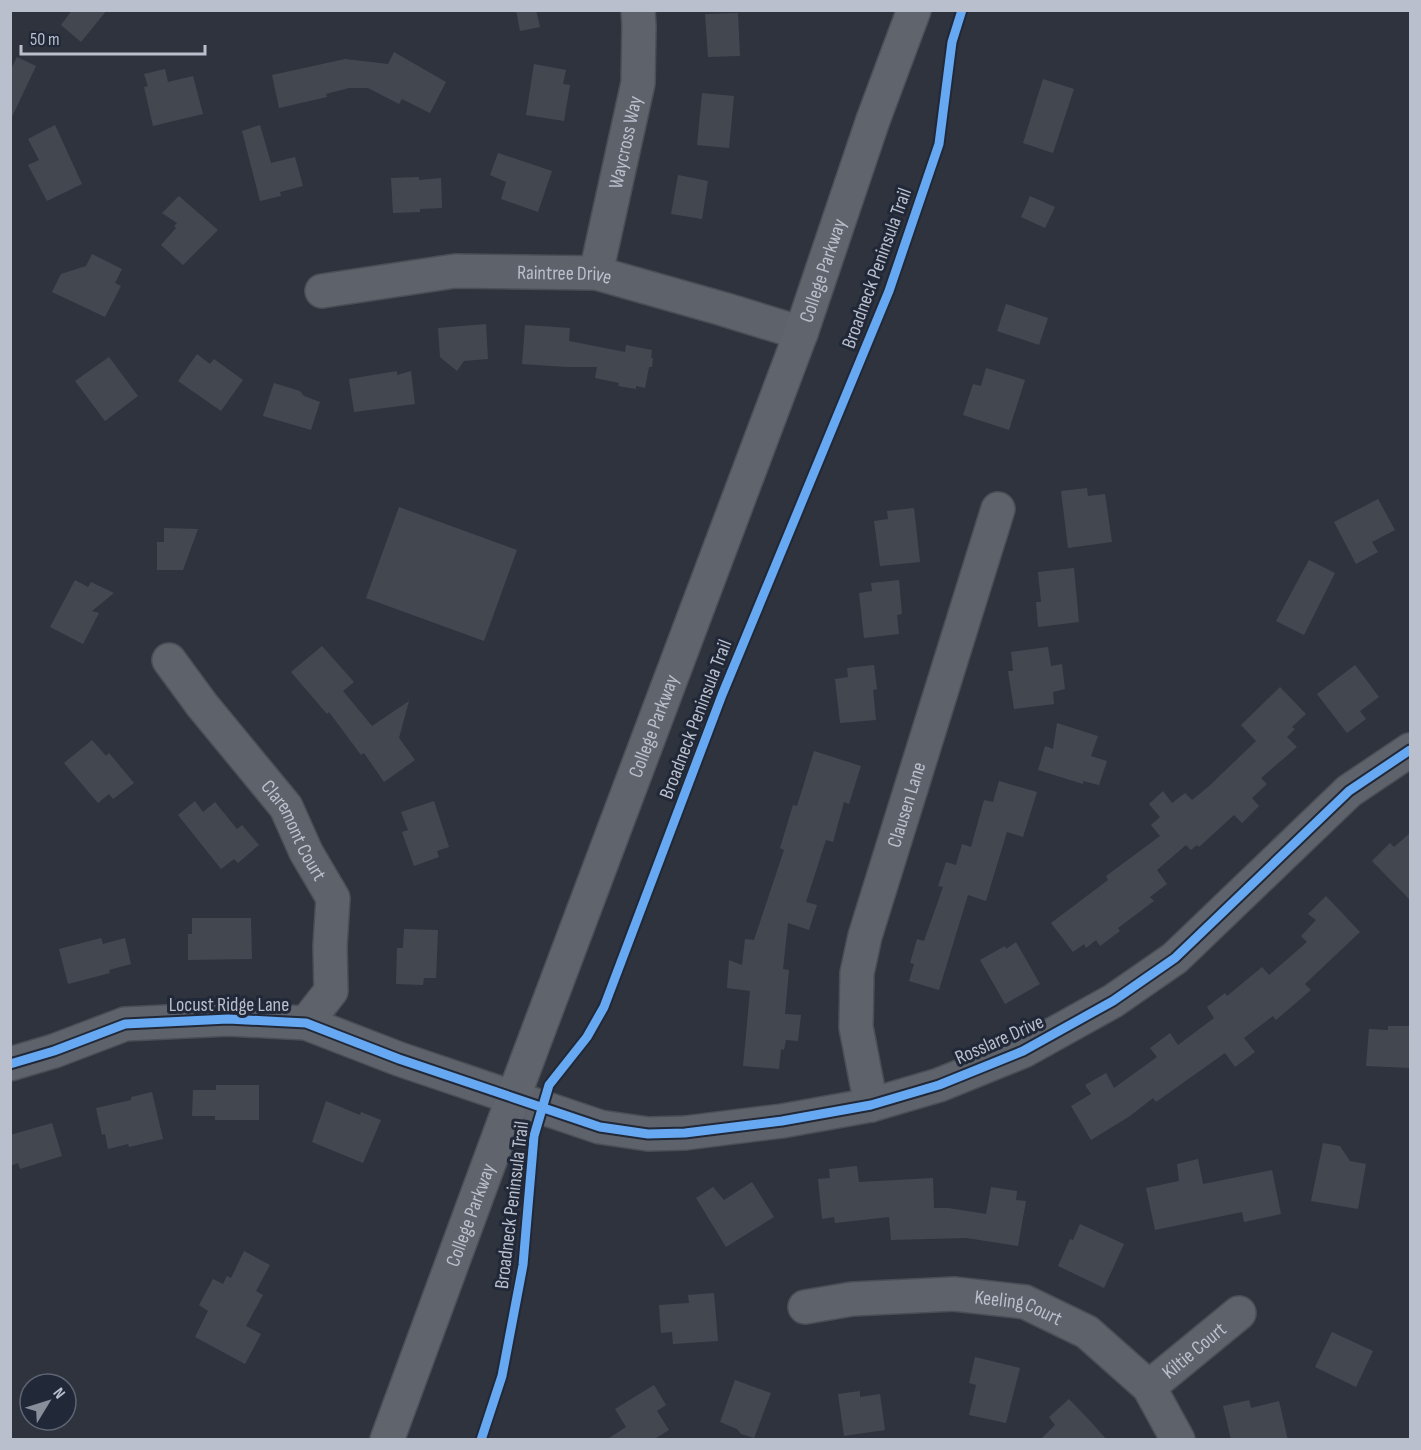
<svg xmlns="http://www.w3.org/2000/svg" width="1421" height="1450" font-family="'Sofia Sans Condensed',sans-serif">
	<rect width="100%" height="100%" fill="#2e333d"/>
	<g fill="#434850">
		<polygon points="72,10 107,10 81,42 61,25"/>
		<polygon points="516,10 536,10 540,27 520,31"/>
		<polygon points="738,13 740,56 708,57 705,14"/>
		<polygon points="394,52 446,82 430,113 402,99 399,104 368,88 349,88 326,94 327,97 279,108 272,75 345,59 388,64"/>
		<polygon points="17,57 36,66 10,121 10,71"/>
		<polygon points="534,64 566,70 563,84 570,85 564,121 526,115"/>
		<polygon points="165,69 168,82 193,76 203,114 153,126 144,87 148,86 144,74"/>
		<polygon points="1043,79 1074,89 1053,153 1023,143"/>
		<polygon points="702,93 734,96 729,148 697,145"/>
		<polygon points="55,125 82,184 47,201 28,165 39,160 28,139"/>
		<polygon points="260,125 271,163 295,157 303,186 280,192 281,196 260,201 242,131"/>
		<polygon points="498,153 552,171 538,212 501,199 506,182 490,175"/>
		<polygon points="678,175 708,181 702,219 671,214"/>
		<polygon points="419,177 419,180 441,178 442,208 420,209 420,212 393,213 391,178"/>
		<polygon points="179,196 218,230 183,265 161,245 176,228 174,226 177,223 162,213"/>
		<polygon points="1030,196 1055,207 1045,228 1021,217"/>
		<polygon points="92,254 122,269 115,283 121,286 105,317 52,292 61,274 86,266"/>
		<polygon points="1006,304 1048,318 1039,345 997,331"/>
		<polygon points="486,324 488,359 464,361 457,371 440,357 438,328"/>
		<polygon points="525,325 570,328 569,341 625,352 626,345 652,350 651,358 653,358 652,367 649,367 645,388 636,386 636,389 618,386 619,383 595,378 597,367 567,367 522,364"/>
		<polygon points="197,354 210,364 214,359 243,380 221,411 178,381"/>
		<polygon points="109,357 138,396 105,421 75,381"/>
		<polygon points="986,368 1025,380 1009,430 963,415 973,384 981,386"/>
		<polygon points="397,371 397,375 411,371 415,404 354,412 349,379"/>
		<polygon points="274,383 300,391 304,396 320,402 311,430 263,416"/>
		<polygon points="1087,488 1088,496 1105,494 1112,542 1068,548 1061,491"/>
		<polygon points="1378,499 1395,530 1372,542 1378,552 1356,564 1334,522"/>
		<polygon points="399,507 517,550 484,641 366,598"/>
		<polygon points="914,508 920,562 880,566 874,521 888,519 887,511"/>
		<polygon points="164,528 198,529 183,570 157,570 157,542 164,542"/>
		<polygon points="1309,560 1335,573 1304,635 1276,621"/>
		<polygon points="1074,568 1079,622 1038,627 1036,602 1041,602 1038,572"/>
		<polygon points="75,580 88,587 91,582 114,593 92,611 99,613 83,644 50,627"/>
		<polygon points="899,580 902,614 897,615 899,634 864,638 859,593 872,591 871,583"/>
		<polygon points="322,646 354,682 343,691 372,726 409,701 399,738 415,760 384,782 364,753 361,755 329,712 327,714 291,672"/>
		<polygon points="1048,647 1051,666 1062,664 1065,689 1053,692 1054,704 1014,709 1008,671 1013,671 1011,652"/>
		<polygon points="874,665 877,689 873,690 876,720 840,723 835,679 848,677 847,668"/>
		<polygon points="1355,665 1379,697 1360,711 1366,719 1347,733 1317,694"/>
		<polygon points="1280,687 1306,714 1292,727 1295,729 1287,737 1297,747 1261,778 1267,784 1252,798 1259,806 1242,823 1234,815 1199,847 1197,845 1191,850 1186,845 1157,870 1167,884 1150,897 1154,901 1118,928 1120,931 1100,946 1096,940 1086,948 1084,944 1073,952 1051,923 1108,880 1106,876 1160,836 1151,825 1160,817 1149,804 1163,791 1172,803 1185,793 1192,800 1208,787 1256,741 1241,725"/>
		<polygon points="1057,723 1098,736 1091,756 1107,761 1099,785 1083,781 1083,784 1038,770 1045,746 1053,749"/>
		<polygon points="92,740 106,756 109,753 134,783 113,799 109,794 98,803 64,763"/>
		<polygon points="814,751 861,766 849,804 844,802 833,842 826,840 806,902 817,905 809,930 788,923 783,969 789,970 785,1014 801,1015 798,1041 786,1040 784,1050 781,1049 779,1069 743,1066 750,991 727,988 729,960 742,965 745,939 754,940 784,850 780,848 793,805 797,806"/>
		<polygon points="999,781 1037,792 1023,837 1007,832 986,901 968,895 939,990 909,981 914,964 910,963 917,939 924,941 943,887 938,886 946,862 956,865 962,844 971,847 984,800 993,802"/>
		<polygon points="195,801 203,812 215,802 237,829 242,825 259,845 238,863 234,859 221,869 178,815"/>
		<polygon points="434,801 449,847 437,851 439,857 414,866 402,832 408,830 401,812"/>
		<polygon points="1410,833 1410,900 1372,861 1390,843 1394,847"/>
		<polygon points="1326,896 1360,932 1305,984 1311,990 1276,1020 1273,1016 1244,1038 1255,1052 1235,1067 1225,1053 1156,1102 1153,1098 1130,1116 1091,1140 1071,1106 1091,1094 1085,1085 1106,1073 1114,1088 1157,1057 1150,1048 1170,1033 1178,1045 1214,1018 1207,1007 1225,993 1227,996 1262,967 1269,975 1307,942 1301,936 1316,920 1308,914"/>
		<polygon points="192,918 251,918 252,959 188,960 188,934 192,934"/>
		<polygon points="404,929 438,930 436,978 424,978 423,985 396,984 397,948 403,948"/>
		<polygon points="101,938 103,944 125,938 131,964 109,970 110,973 68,984 59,949"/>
		<polygon points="1016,942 1040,984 1005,1004 980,960 1005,946 1006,949"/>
		<polygon points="1388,1026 1410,1026 1410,1068 1366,1066 1369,1029 1388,1030"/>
		<polygon points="216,1085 259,1085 259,1120 215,1120 215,1116 192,1116 193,1090 216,1090"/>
		<polygon points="152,1092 163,1139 129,1147 128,1144 108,1149 105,1134 102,1135 96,1108 131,1100 131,1097"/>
		<polygon points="326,1101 360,1115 361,1112 381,1120 363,1163 312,1142"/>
		<polygon points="52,1123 62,1156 20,1169 18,1163 10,1166 10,1135"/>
		<polygon points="1323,1143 1340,1146 1350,1161 1366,1164 1358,1209 1311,1201"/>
		<polygon points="1198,1159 1203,1184 1272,1170 1281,1214 1244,1222 1242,1212 1155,1230 1146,1188 1179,1181 1177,1164"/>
		<polygon points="857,1166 859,1182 933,1178 934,1208 948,1208 986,1214 991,1187 1017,1191 1016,1200 1026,1201 1018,1246 966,1238 891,1240 889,1217 835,1223 834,1217 822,1219 818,1179 830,1178 829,1169"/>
		<polygon points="752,1182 774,1217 726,1247 696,1198 713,1187 724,1200"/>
		<polygon points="1080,1224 1124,1244 1104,1288 1058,1266 1070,1239 1073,1240"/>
		<polygon points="244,1251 270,1265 256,1291 263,1295 246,1326 261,1334 245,1364 195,1337 208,1311 199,1305 213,1279 223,1284 227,1276 231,1278"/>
		<polygon points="714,1293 718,1341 673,1344 672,1332 661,1333 659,1305 689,1303 688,1295"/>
		<polygon points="1332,1332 1373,1351 1356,1387 1315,1367"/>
		<polygon points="975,1357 1020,1368 1006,1423 969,1415 976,1385 969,1383"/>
		<polygon points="735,1380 771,1393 754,1438 741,1434 737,1429 720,1422"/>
		<polygon points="654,1385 666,1405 657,1411 669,1430 653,1440 606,1440 626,1427 615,1409"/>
		<polygon points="860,1391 860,1397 880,1394 885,1430 844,1436 838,1394"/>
		<polygon points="1069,1399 1091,1422 1107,1440 1040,1440 1055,1425 1049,1417"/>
		<polygon points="1249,1400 1251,1408 1279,1401 1288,1440 1231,1440 1223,1406"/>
	</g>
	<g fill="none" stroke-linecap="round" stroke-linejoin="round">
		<g stroke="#4a4e55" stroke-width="36">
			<g id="minor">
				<path id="s1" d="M596,273L638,83L639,26L638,10"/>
				<path id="s2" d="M322,291L455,271L596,273L723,309L801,333"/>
				<path id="s3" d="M169,660L202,705L286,807L306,852L333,898L330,946L331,991L306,1023"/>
				<polyline points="10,1064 54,1051 125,1024 228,1019 306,1023 399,1059 600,1127 648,1134 685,1133 782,1121 871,1105 939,1085 1023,1051 1113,1001 1175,958 1349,791 1410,750"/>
				<path id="s4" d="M871,1105L856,1027L857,973L865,936L998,509"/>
				<path id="s5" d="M805,1307L852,1299L954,1294L1025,1302L1087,1332L1149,1387L1178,1440"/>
				<path id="s6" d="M1149,1387L1239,1313"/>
			</g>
		</g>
		<g stroke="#4c5059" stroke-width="36">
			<g id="major">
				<path id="s7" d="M387,1440L513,1098L801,333L873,120L914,10"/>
			</g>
		</g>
		<use href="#minor" stroke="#5e626a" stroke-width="33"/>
		<use href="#major" stroke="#60646c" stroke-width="33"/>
		<g stroke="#212838" stroke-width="13">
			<g id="cycleway">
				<polyline points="10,1064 54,1051 125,1024 228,1019 306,1023 399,1059 600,1127 648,1134 685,1133 782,1121 871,1105 939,1085 1023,1051 1113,1001 1175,958 1349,791 1410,750"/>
				<polyline points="481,1440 502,1376 523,1265 534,1136 549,1085 587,1037 604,1007 722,695 889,291 939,144 952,42 962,10"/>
			</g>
		</g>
		<use href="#cycleway" stroke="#66a8f1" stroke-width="9"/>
	</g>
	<g text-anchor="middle" stroke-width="6" stroke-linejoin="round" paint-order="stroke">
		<g font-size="20" fill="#b9bfcc" stroke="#212838">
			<text dy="7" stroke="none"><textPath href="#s1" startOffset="134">Waycross Way</textPath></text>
			<text transform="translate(876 268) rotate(-70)" y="7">Broadneck Peninsula Trail</text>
			<text dy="7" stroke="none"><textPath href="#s7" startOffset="1248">College Parkway</textPath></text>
			<text dy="7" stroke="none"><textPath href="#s2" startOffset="244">Raintree Drive</textPath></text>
			<text transform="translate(695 719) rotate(-69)" y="7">Broadneck Peninsula Trail</text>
			<text dy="7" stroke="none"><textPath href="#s7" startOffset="762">College Parkway</textPath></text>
			<text dy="7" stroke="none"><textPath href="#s4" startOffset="309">Clausen Lane</textPath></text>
			<text dy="7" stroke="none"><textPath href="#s3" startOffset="212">Claremont Court</textPath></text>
			<text x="229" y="1011">Locust Ridge Lane</text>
			<text transform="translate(999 1039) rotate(-24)" y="7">Rosslare Drive</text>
			<text transform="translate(511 1205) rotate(-83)" y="7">Broadneck Peninsula Trail</text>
			<text dy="7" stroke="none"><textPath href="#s7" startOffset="240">College Parkway</textPath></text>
			<text dy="7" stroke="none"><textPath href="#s5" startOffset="216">Keeling Court</textPath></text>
			<text dy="7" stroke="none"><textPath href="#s6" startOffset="58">Kiltie Court</textPath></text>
		</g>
	</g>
	<rect width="1421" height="1450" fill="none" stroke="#b9bfcc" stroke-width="24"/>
	<g transform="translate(48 1402) rotate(52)"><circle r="28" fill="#212838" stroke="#5e6473" stroke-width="1.5"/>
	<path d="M0-4.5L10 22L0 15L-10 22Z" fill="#888e9a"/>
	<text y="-9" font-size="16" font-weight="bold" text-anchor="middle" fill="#b9bfcc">N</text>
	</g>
	<path d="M21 45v9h184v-9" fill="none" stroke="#b9bfcc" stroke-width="3"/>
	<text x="30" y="45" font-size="18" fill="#b9bfcc" stroke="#212838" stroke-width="4.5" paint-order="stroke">50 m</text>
</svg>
